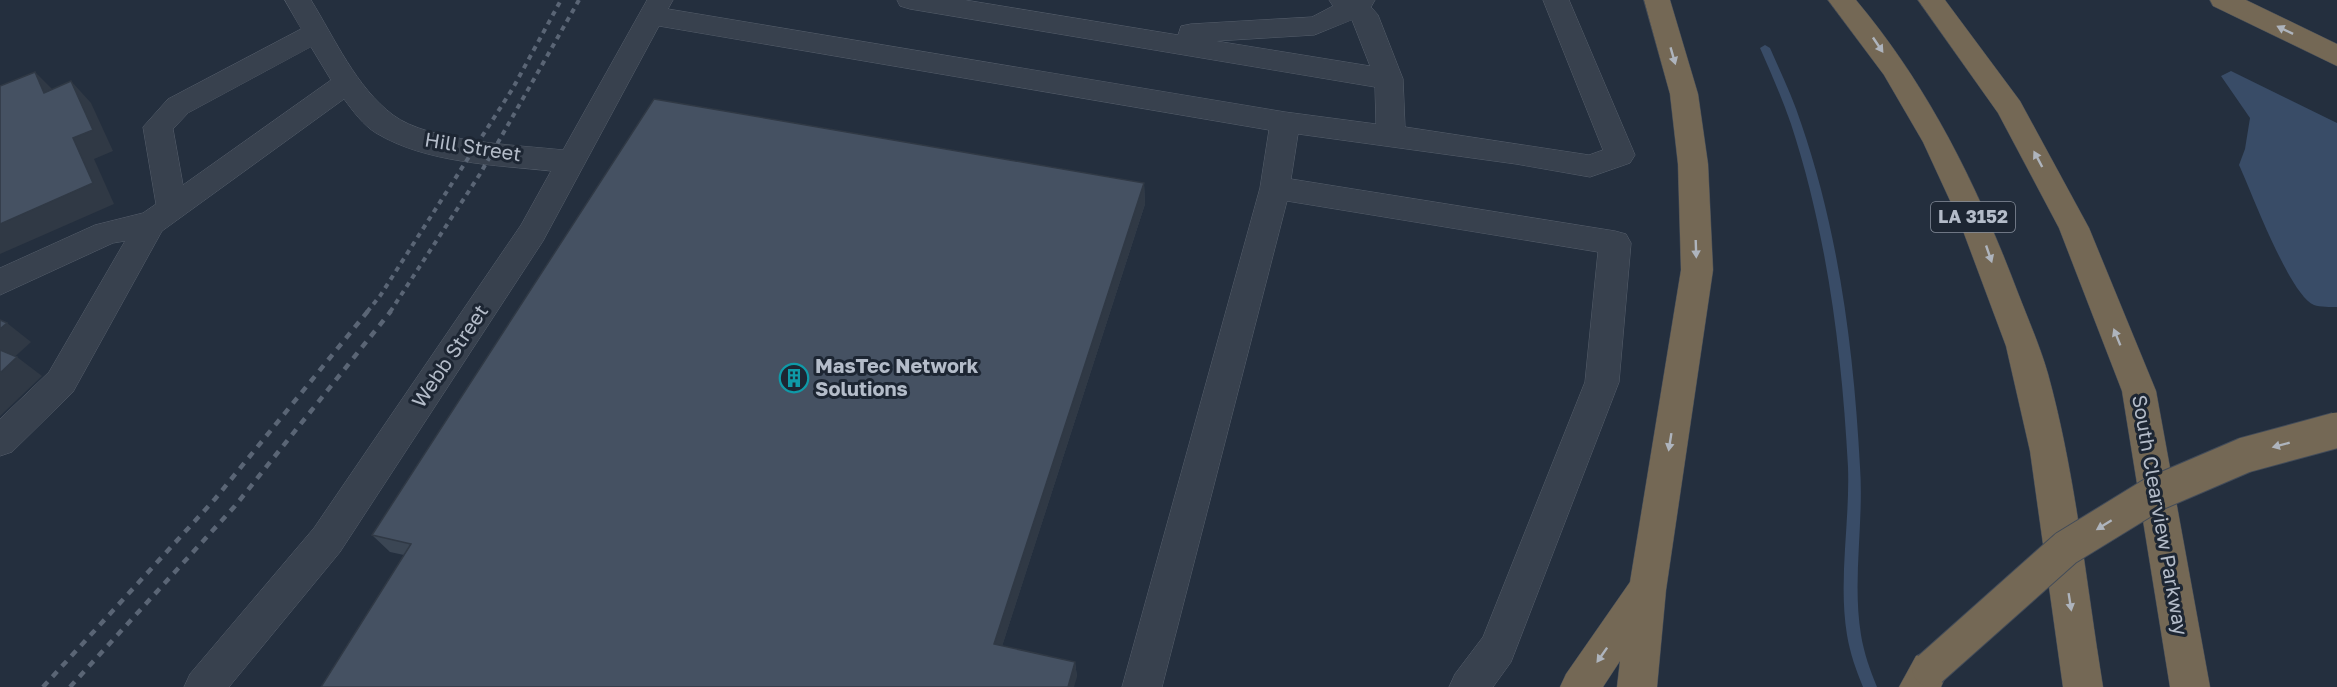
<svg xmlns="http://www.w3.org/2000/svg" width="2337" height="687" font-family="'Golos Text',sans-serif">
	<rect width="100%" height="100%" fill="#242f3e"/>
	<path fill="#394c67" d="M2231,71L2337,123V307C2331,307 2320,307 2314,305C2289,294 2252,193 2239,165L2245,149L2250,118L2221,76Z"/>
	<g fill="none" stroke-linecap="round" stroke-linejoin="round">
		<path fill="#394c67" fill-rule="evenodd" d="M1765,45L1770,48C1781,73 1793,98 1801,123C1839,233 1854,352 1860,467C1864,523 1852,580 1861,635C1864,653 1870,670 1877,687H1863C1856,670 1850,653 1847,635C1838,580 1850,523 1848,467C1842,352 1827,234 1791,124C1782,98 1771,73 1760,48Z"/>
		<g stroke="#565f6c" stroke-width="1">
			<path id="minor" d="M285,0H311C335,39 356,87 393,115C429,142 517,145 563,150L647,0H673L668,9L1285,112L1376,124L1375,87L910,9L900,6L897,0H965L1178,35L1181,26L1191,24L1312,17L1333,6L1329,0H1375L1371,7L1378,15L1403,79L1405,127L1589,155L1603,150L1543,0H1569L1635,155L1630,163L1590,177L1516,164L1298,134L1291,179L1615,231L1626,234L1631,243L1619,382L1511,662L1493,687H1449L1455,674L1483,637L1585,382L1598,252L1287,201L1162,687H1122L1260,188L1269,130L659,26L543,241L340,552L229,687H184L190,674L314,528L521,225L551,171C495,165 426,163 376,133C363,125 353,111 344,99L162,231L73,392L12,452L0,456V419L49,372L125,241L113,243L0,295V268L95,225L143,213L156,204L143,127L168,99L301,29ZM1352,20L1370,66L1216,41L1314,35ZM311,47L331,80L183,185L173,129L188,113Z"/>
		</g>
		<g stroke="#434c59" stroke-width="1">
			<g id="highway">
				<polygon points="1644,0 1670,0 1698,94 1708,164 1713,270 1666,590 1657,687 1617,687 1620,661 1603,687 1560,687 1566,674 1630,582 1681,270 1678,164 1670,94"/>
				<path d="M1828,0H1856C1929,87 1978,187 2018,293C2028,319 2040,346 2048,374C2076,476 2086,583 2103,687H2063L2030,451L2006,346L1959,220L1923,142L1884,75Z"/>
				<polygon points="1918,0 1945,0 2020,101 2089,228 2156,391 2210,687 2170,687 2122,391 2059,228 1998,113"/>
				<polygon points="2210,0 2246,0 2337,44 2337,66 2213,6"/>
				<polygon points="1930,650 1944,656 1949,669 1941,687 1899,687 1916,656"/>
			</g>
		</g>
		<use href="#minor" fill="#38414e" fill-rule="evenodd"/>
		<use href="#highway" fill="#746855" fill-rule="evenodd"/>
		<g stroke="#5a6575" stroke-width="4" stroke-dasharray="5 5" stroke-linecap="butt">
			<polyline points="367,312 380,296 513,88 561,0"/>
			<polyline points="390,312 480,174 579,0"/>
		</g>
		<g stroke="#5a6575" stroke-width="4.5" stroke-dasharray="7 7" stroke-linecap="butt">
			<polyline points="43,687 215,499 368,311"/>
			<polyline points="70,687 235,506 391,311"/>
		</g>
		<g stroke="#434c59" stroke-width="37" stroke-linecap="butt">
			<polyline id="highway-bridge" points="1930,669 2066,548 2154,494 2245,455 2337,430"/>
		</g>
		<use href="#highway-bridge" stroke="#746855" stroke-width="35"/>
	</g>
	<polygon fill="#3b4654" points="1144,183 1145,204 1002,646 1075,662 1077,677 404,555 390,552 372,535"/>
	<g fill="#303945">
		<polygon points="35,72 56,93 44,93"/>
		<polygon points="71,81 91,103 113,151 94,159 114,204 0,254 0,224 73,138"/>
		<polygon points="1144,183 1145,204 998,659 994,644"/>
		<polygon points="7,323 31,342 9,362 0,355 0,329"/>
		<polygon points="17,357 42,376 0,416 0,373"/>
		<polygon points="1075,662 1077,677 1074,687 1068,687"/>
	</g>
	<g fill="#455162" stroke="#303945" stroke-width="1.5">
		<polygon points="35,72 44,93 71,81 93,130 73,138 93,183 0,224 0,86"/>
		<polygon points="654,99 1144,183 994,644 1075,662 1068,687 321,687 411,544 372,535"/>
		<polygon points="0,320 7,323 0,329"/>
		<polygon points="0,350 17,357 0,373"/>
	</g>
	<defs><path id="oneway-solid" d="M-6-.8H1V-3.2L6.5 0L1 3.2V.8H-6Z" transform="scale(1.5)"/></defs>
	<g fill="#aeb4bd">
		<use href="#oneway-solid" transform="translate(2285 30) rotate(-154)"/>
		<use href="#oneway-solid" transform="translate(1878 45) rotate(56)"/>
		<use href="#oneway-solid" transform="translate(1673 56) rotate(74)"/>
		<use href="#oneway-solid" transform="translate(2038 159) rotate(-118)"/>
		<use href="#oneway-solid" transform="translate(1696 249) rotate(88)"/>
		<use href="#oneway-solid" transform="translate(1989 254) rotate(71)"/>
		<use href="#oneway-solid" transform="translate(2117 337) rotate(-112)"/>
		<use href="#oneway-solid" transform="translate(1670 442) rotate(99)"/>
		<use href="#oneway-solid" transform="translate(2281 445) rotate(165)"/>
		<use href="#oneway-solid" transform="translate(2104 525) rotate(148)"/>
		<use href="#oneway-solid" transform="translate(2070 602) rotate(81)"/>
		<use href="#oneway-solid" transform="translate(1602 655) rotate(125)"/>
	</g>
	<defs>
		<g id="building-ring" transform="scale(1.5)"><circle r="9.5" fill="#1d2633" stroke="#0f9aa8" stroke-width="1.5"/><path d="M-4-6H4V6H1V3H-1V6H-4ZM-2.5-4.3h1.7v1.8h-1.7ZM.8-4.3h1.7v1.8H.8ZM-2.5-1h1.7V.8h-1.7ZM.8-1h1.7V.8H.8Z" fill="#0f9aa8"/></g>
	</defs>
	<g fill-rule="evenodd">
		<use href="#building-ring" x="794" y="378"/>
	</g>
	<g text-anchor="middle" stroke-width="6" stroke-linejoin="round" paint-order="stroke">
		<rect fill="#1d2633" stroke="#878f9c" stroke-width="1.5" x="1931" y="202" width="84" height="30" rx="4.5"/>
		<g font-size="18" font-weight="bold" fill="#b4bcc9">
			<text x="1973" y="223">LA 3152</text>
		</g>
		<g font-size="20" fill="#b4bcc9" stroke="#1d2633">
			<text transform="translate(473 147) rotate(9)" y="7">Hill Street</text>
			<text transform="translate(450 356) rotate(-56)" y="7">Webb Street</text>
			<text transform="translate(2160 515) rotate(80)" y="7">South Clearview Parkway</text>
		</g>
		<g font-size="20" font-weight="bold" fill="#b4bcc9" stroke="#1d2633" text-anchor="start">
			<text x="815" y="373">MasTec Network<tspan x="815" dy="23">Solutions</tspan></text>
		</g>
	</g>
</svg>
